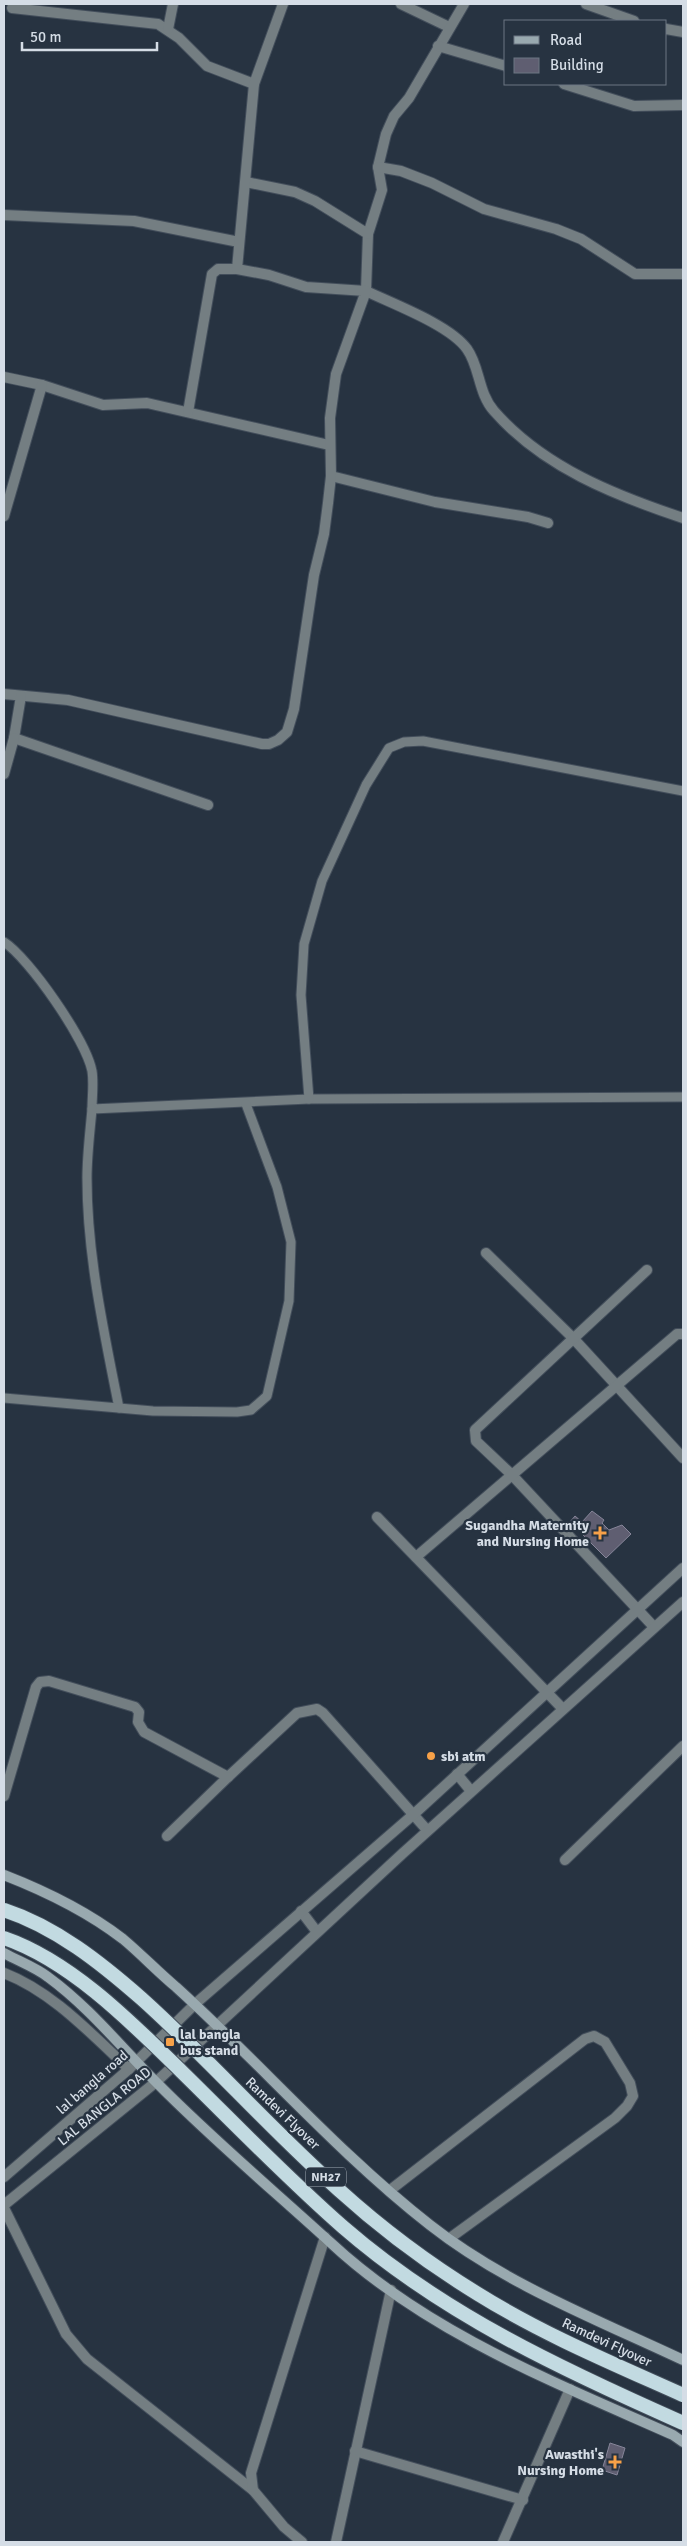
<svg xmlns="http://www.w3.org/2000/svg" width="687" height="2546" font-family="Signika,sans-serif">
	<rect width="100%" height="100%" fill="#273341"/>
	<g fill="#5f5e71" stroke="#868599">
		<polygon points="592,1511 604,1520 602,1523 609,1530 622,1525 631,1534 606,1558 570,1522 575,1516 582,1522"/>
		<polygon points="610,2443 625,2448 617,2475 602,2470"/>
	</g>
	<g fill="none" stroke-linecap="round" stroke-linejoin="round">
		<g stroke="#434e5b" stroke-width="11">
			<g id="service">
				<path d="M4,942C29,958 86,1040 92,1071C94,1083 92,1097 92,1109L309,1099L683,1097"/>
				<polyline points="309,1099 301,995 304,944 322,881 366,785 389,748 404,742 423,741 683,791"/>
				<path d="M92,1109C90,1132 87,1155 87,1178C87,1255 104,1332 119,1408"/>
				<polyline points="4,1398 153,1411 237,1412 251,1410 267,1396 289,1301 291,1242 277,1187 246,1104"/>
			</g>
		</g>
		<g stroke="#434e5b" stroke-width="12">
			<g id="minor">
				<polyline points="401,4 449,27"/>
				<path d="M464,4L409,98L394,116L386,134L378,167L382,190L368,234L366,291C393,304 450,325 467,349C480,367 478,393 494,411C543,467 614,495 683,518"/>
				<polyline points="586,4 634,21"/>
				<polyline points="12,8 158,24 179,38 207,66 254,84"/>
				<polyline points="168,29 173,4"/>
				<polyline points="666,29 683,32"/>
				<polyline points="438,46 506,66"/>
				<polyline points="564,84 634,106 683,105"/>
				<polyline points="378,167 401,171 432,183 484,209 556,229 581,239 635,274 683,274"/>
				<polyline points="246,182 295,192 315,201 368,234"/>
				<polyline points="4,215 134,221 239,242"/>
				<polyline points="4,377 42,385 103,405 147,403 329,445"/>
				<polyline points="188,412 212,274 218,269 237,269"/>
				<polyline points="331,476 435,502 528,517 548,523"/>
				<polyline points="4,516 42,385"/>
				<polyline points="4,694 68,700 262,744 269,744 278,740 287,732 294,709 314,575 324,534 328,503 331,476 330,418 336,374 366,291 306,287 269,275 237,269 254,84 283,4"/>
				<polyline points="21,696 14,738 208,805"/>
				<polyline points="4,774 14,738"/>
				<polyline points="486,1253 573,1338 683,1458"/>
				<polyline points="647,1270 475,1430 476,1441 512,1475 654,1627"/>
				<polyline points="377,1517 562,1708"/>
				<polyline points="416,1557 677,1334 683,1334"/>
				<polyline points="4,1796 36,1687 40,1682 49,1681 135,1707 139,1712 138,1722 144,1732 228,1777 297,1713 317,1709 323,1713 427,1830"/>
				<polyline points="167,1836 228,1777"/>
				<polyline points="565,1860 683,1746"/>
				<path d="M4,1973C53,1992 91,2034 129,2069"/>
				<polyline points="389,2191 585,2039 594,2036 605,2042 630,2083 633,2096 627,2106 615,2118 450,2238"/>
				<polyline points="4,2208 66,2334 87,2359 253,2490"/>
				<polyline points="355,2451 523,2500"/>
				<polyline points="302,2542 284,2527 253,2490 251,2473 325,2237"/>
				<polyline points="336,2542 391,2290"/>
				<polyline points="503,2542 570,2389"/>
			</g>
		</g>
		<g stroke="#434e5b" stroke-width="12">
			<g id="tertiary">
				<polyline points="457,1774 471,1791"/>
				<polyline points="301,1911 317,1932"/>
				<polyline points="4,2177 129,2069 195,2004 414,1814 683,1568"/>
				<polyline points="4,2205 156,2082 402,1854 683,1602"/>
			</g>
		</g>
		<g stroke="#434e5b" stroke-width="12">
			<g id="secondary">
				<path d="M4,1875C45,1891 88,1912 123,1939C141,1954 158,1972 176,1987C262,2065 338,2153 430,2225C505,2284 598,2320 683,2360"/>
				<path d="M4,1953C18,1961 35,1967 48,1977C89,2007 120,2046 156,2082C211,2138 273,2190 331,2243C428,2333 554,2382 673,2435L683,2442"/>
			</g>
		</g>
		<use href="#service" stroke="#747e82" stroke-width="9"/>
		<use href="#minor" stroke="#747e82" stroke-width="10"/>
		<use href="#tertiary" stroke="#747e82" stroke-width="10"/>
		<use href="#secondary" stroke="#99a9af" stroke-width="10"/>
		<g stroke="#434e5b" stroke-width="16" stroke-linecap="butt">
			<g id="trunk-bridge">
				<path d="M4,1910C56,1927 101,1963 142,1999C210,2060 271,2130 339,2190C382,2229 429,2264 478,2294C542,2334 614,2364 683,2395"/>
				<path d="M4,1938C71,1961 132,2023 182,2072C235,2124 287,2178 343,2227C443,2314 563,2370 683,2423"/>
			</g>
		</g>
		<use href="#trunk-bridge" stroke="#c2dae1" stroke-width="14"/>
	</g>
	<g fill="#f7a148" stroke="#273341" stroke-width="2">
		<path d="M597.5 1525.5h5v5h5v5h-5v5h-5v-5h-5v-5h5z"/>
		<circle cx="431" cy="1756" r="5"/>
		<rect x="165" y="2037" width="10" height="10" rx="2.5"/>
		<path d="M612.5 2454.5h5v5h5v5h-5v5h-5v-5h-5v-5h5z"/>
	</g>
	<g text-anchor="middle" stroke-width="4.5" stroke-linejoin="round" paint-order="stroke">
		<rect fill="#273341" stroke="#a1aab4" stroke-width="1" x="306" y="2167.5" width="40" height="19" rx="4"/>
		<g font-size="12" font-weight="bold" fill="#d5dde6">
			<text x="326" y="2181">NH27</text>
		</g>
		<g font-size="14" font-weight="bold" fill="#d5dde6" stroke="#273341" text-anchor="end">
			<text x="589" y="1530">Sugandha Maternity<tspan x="589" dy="16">and Nursing Home</tspan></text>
			<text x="441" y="1761" text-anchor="start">sbi atm</text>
			<text x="180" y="2039" text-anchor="start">lal bangla<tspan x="180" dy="16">bus stand</tspan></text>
			<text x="604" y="2459">Awasthi's<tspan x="604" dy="16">Nursing Home</tspan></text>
		</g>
		<g font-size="14" fill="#d5dde6" stroke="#273341">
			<text transform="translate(92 2082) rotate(-41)" y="5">lal bangla road</text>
			<text transform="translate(104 2106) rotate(-39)" y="5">LAL BANGLA ROAD</text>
			<text transform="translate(283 2113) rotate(44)" y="5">Ramdevi Flyover</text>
			<text transform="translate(607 2342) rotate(25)" y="5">Ramdevi Flyover</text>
		</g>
	</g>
	<rect width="687" height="2546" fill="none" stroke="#d5dde6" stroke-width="10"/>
	<rect x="504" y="20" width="162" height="65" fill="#273341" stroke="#6d7783"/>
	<rect x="514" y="36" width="25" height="8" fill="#99a9af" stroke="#6d7783"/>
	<text x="550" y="45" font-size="15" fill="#d5dde6">Road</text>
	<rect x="514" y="58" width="25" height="15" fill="#5f5e71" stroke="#6d7783"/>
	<text x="550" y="70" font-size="15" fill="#d5dde6">Building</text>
	<path d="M22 42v8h135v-8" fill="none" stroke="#d5dde6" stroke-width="2.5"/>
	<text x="30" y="42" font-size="15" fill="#d5dde6" stroke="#273341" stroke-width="4" paint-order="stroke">50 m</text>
</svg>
